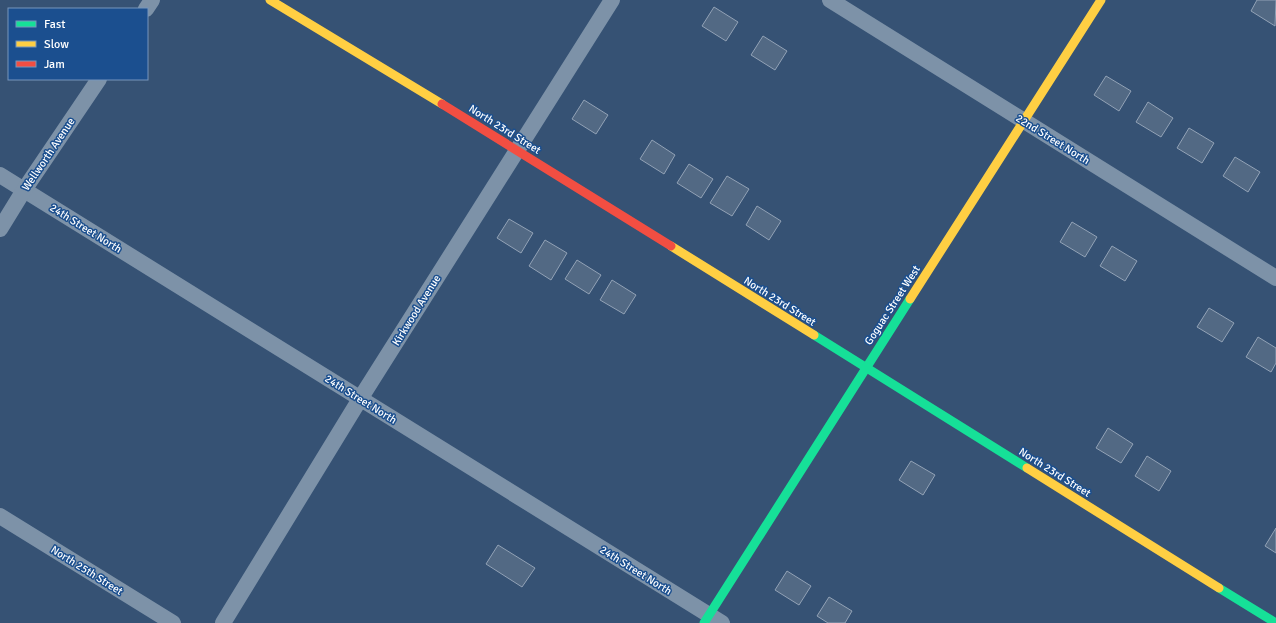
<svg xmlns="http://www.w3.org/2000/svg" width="1276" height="623" font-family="Signika,sans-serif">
	<rect width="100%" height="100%" fill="#365274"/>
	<g fill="#526984" stroke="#92a2b6">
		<polygon points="1257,0 1276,0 1275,26 1251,11"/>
		<polygon points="714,7 738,22 726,41 702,26"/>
		<polygon points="763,36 787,51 775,70 751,55"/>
		<polygon points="1106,76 1131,91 1119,111 1094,95"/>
		<polygon points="584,100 608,115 596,134 572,119"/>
		<polygon points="1148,102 1173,118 1161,137 1136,122"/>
		<polygon points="1189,128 1214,143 1202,163 1177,148"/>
		<polygon points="652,140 675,155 664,174 640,159"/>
		<polygon points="1235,157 1260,172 1248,192 1223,176"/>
		<polygon points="689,164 713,179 701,198 677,183"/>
		<polygon points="727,176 749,189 732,216 710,203"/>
		<polygon points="757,206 781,221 769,240 746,225"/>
		<polygon points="509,219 533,233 521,253 497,238"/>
		<polygon points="1072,222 1097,237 1085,257 1060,242"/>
		<polygon points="545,240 567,253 551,280 529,266"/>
		<polygon points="1112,246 1137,261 1125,281 1100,266"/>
		<polygon points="577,260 601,275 589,294 565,279"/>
		<polygon points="612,280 636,295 624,314 600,300"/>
		<polygon points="1209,308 1234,323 1222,342 1197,327"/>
		<polygon points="1258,337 1276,348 1276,363 1271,372 1246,357"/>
		<polygon points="1108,428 1133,444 1121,463 1096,448"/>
		<polygon points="1147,456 1171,471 1159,491 1135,476"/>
		<polygon points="911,461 935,475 923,495 899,480"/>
		<polygon points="1276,528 1276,553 1265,546"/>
		<polygon points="498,545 535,568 522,587 486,564"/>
		<polygon points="787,571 811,586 799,605 775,590"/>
		<polygon points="829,597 852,611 845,623 828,623 817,616"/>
	</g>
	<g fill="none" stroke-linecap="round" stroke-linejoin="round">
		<g stroke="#7d92a8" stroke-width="16">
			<polyline points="830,0 1276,278"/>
			<polyline points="146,9 152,0"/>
			<polyline points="0,175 722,623"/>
			<polyline points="0,229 24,190 99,79"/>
			<polyline points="0,516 173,623"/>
			<polyline points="223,623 360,399 612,0"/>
		</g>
		<g stroke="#16e098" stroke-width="9">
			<polyline points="814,335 1027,468"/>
			<polyline points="1219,588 1276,623"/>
			<polyline points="704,623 910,299"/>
		</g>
		<g stroke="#ffcf43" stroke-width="9">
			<polyline points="270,0 442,104"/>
			<polyline points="671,246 814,335"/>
			<polyline points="910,299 1101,0"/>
			<polyline points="1027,468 1219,588"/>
		</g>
		<polyline stroke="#f24e42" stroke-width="9" points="442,104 671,246"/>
	</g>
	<g text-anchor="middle" stroke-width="3" stroke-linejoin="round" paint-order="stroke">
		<g font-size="11" fill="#fff" stroke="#1b4f8f">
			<text transform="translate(505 129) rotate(32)" y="4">North 23rd Street</text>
			<text transform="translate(1053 139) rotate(32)" y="4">22nd Street North</text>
			<text transform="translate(48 154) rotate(-56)" y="4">Wellworth Avenue</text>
			<text transform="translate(86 228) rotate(32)" y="4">24th Street North</text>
			<text transform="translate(780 301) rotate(32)" y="4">North 23rd Street</text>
			<text transform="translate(892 305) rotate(-57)" y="4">Goguac Street West</text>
			<text transform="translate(416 310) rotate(-58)" y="4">Kirkwood Avenue</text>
			<text transform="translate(361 399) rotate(32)" y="4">24th Street North</text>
			<text transform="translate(1055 472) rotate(32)" y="4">North 23rd Street</text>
			<text transform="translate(87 570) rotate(32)" y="4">North 25th Street</text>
			<text transform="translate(636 570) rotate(32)" y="4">24th Street North</text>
		</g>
	</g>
	<rect x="8" y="8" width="140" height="72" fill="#1b4f8f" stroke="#7695bc"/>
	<rect x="16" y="21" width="20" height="6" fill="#16e098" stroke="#7695bc"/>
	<text x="44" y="28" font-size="12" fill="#ffffff">Fast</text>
	<rect x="16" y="41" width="20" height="6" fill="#ffcf43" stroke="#7695bc"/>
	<text x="44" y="48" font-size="12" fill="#ffffff">Slow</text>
	<rect x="16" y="61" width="20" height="6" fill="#f24e42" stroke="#7695bc"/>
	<text x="44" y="68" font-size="12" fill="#ffffff">Jam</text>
</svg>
